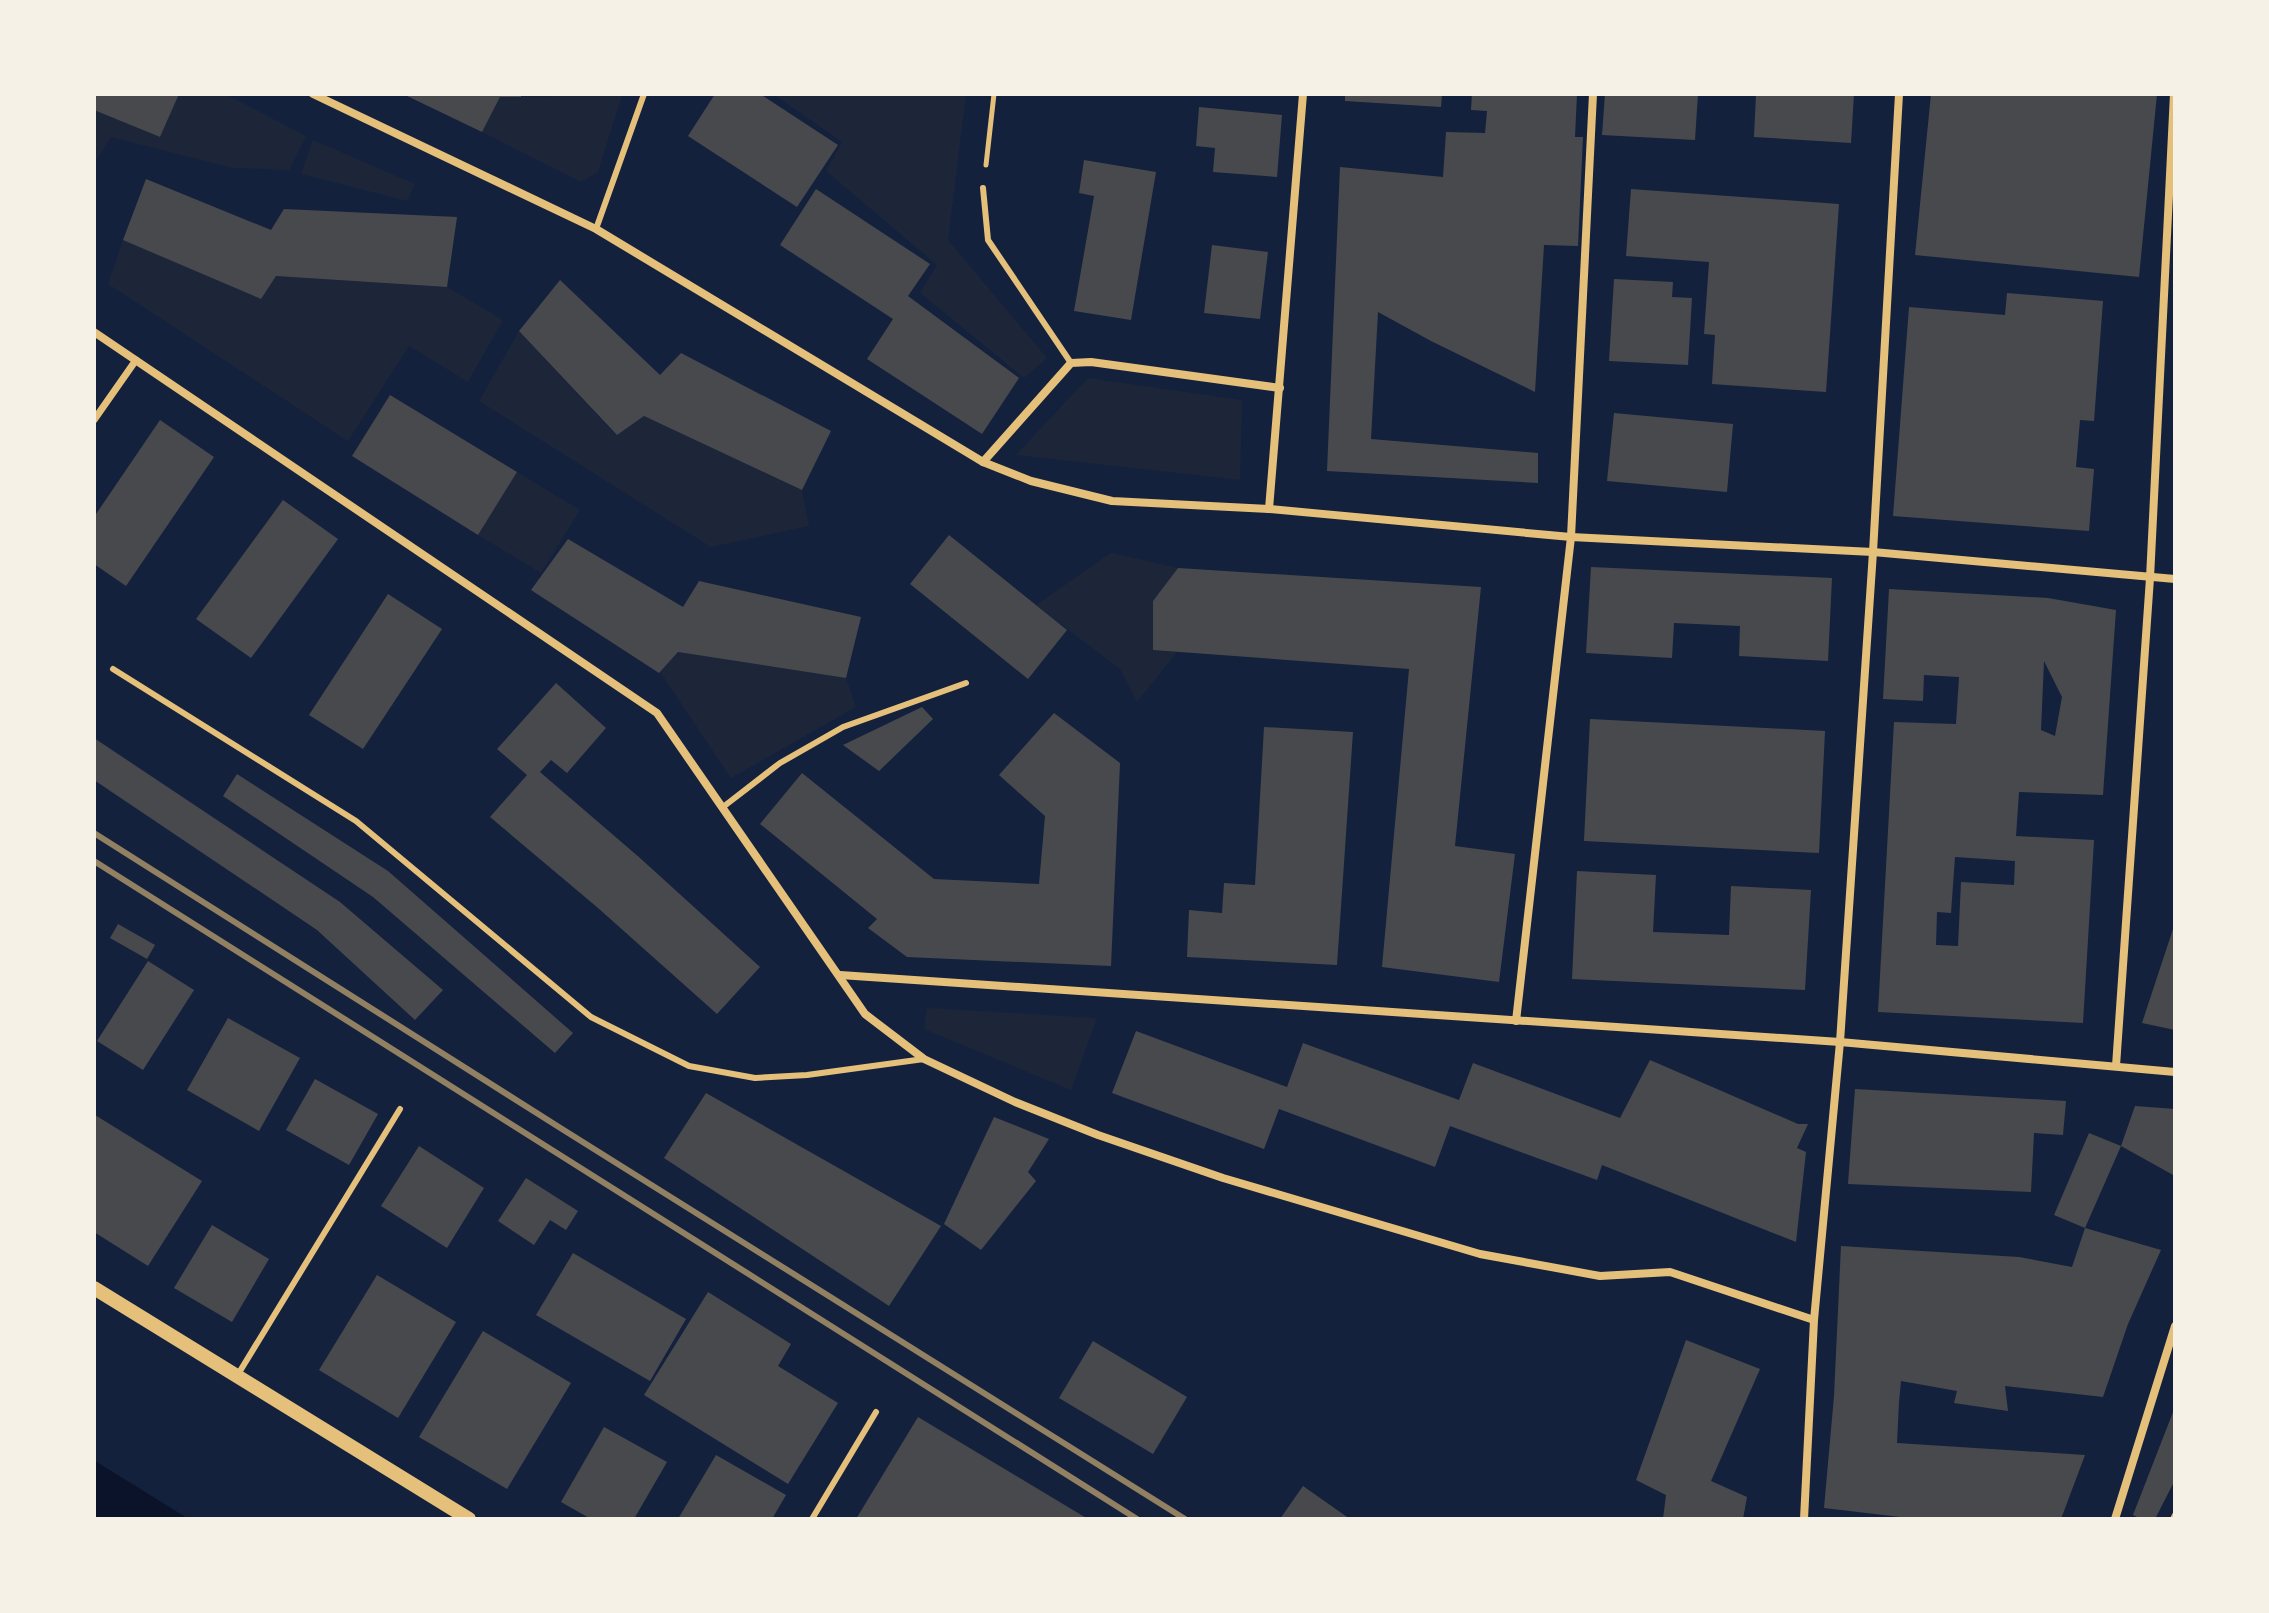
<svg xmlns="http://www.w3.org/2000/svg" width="2269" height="1613" font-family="Inter,sans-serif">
	<rect width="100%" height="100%" fill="#14213d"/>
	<g fill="#1d2539">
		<polygon points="179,94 225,94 306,136 289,170 233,168 111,137 94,164 94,110 160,137"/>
		<polygon points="773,94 966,94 948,240 1047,358 1024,378 920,293 937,265 826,171 842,142"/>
		<polygon points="622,95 598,172 581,182 482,132 500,97"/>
		<polygon points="313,140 415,184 407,201 301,174"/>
		<polygon points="123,240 276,276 447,287 503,320 468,382 409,346 348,441 108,284"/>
		<polygon points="519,331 616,435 644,416 802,490 809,526 711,547 479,401"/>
		<polygon points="1088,378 1242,400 1240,480 1016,455"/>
		<polygon points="517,472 580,510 541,573 478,535"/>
		<polygon points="1111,553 1178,568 1153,601 1153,649 1177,652 1137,702 1120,669 1036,605"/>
		<polygon points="678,652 846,678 856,707 731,778 659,670"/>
		<polygon points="927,1008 1097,1018 1071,1090 924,1029"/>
	</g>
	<polygon fill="#0b132b" points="94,1460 189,1519 94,1519"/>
	<polygon fill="#14213d" points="94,1456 191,1516 193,1519 189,1519 94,1460"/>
	<g fill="#48494c" fill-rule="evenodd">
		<polygon points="94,94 179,94 160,137 94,110"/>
		<polygon points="403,94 521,94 521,97 500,97 482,132"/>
		<polygon points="715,94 760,94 838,145 797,207 688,136"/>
		<polygon points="1345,94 1442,94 1441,107 1345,101"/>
		<polygon points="1472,94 1577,94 1575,137 1583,137 1578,246 1544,245 1535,392 1431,341 1378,312 1371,439 1538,453 1538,483 1327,471 1340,167 1443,177 1446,132 1485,133 1487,111 1471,110"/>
		<polygon points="1605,94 1698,94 1695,140 1602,135"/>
		<polygon points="1756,94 1854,94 1851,143 1754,137"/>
		<polygon points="1931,94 2157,94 2139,277 1915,255"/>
		<polygon points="1199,107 1282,115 1277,177 1213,172 1215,148 1196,146"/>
		<polygon points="1084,160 1156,172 1131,320 1074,311 1094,196 1079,193"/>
		<polygon points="146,179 271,230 284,209 457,217 447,287 276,276 261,299 123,240"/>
		<polygon points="816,189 930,264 908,296 1019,378 982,434 867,359 893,319 780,245"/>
		<polygon points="1631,189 1839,204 1826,392 1712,384 1715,335 1704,334 1709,262 1626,256"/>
		<polygon points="1212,245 1268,252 1260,319 1204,313"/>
		<polygon points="1614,279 1673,282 1672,297 1692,298 1688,365 1609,361"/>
		<polygon points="560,280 660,375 681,353 831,431 802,490 644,416 617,435 519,331"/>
		<polygon points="2007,293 2103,301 2094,421 2080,420 2076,467 2094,469 2089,531 1893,516 1909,307 2005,315"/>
		<polygon points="390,395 517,472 478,535 352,456"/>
		<polygon points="1614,413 1733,424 1727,492 1607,481"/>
		<polygon points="160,420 214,457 126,586 94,564 94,517"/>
		<polygon points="283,500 338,539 251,658 196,619"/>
		<polygon points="949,535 1067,630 1028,679 910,584"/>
		<polygon points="568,539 683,607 699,581 861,617 846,678 678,652 659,673 531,590"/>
		<polygon points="1591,567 1832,578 1828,661 1739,656 1740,626 1674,623 1672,658 1586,653"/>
		<polygon points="1178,568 1481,587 1455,846 1515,854 1499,982 1382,967 1409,669 1153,650 1153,601"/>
		<path d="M1889,589L2048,598L2116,610L2103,795L2019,792L2016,836L2094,840L2083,1023L1878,1012L1894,722L1956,724L1959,677L1924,675L1923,701L1883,699ZM2044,661L2062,697L2055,736L2041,730ZM1955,857L2015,861L2014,885L1961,882L1958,946L1936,945L1937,912L1951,913Z"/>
		<polygon points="388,594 442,629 363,749 309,715"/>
		<polygon points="556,683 606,728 567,773 551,760 540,772 640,858 760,967 717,1014 598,908 490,817 527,775 497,749"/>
		<polygon points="922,707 933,719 879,771 843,745"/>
		<polygon points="1054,713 1120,763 1111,966 907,957 868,928 877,919 760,824 802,773 934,879 1039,884 1045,816 999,775"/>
		<polygon points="1590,719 1825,731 1819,853 1584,841"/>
		<polygon points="1264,727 1353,732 1337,965 1187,957 1189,910 1222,913 1224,883 1255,885"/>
		<polygon points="94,738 340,902 443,990 415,1020 317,930 94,780"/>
		<polygon points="237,774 388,871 573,1033 555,1053 373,897 223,796"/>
		<polygon points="1577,871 1656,875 1653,932 1729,935 1731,886 1811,890 1805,990 1572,979"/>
		<polygon points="118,924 155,945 147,959 110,938"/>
		<polygon points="2174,926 2175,926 2175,1030 2142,1023"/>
		<polygon points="148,961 194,990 143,1070 97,1041"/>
		<polygon points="228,1018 300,1058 259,1131 187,1090"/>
		<polygon points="1136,1031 1287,1087 1303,1043 1459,1100 1473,1063 1620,1118 1650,1060 1798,1124 1808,1124 1797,1148 1806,1152 1796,1242 1602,1165 1597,1180 1450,1126 1435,1167 1279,1109 1264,1149 1112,1093"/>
		<polygon points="315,1079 378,1114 349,1165 286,1130"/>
		<polygon points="1855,1089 2066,1101 2063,1135 2034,1133 2031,1192 1848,1184"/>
		<polygon points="706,1093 941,1226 889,1306 664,1158"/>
		<polygon points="2135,1106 2175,1109 2175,1176 2121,1146 2085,1228 2054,1215 2089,1133 2121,1146"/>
		<polygon points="95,1115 202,1181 148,1266 94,1232"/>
		<polygon points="994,1117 1049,1139 1028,1172 1036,1181 981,1250 944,1224"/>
		<polygon points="419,1146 484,1188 447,1248 381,1206"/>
		<polygon points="526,1178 578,1211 566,1230 550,1220 534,1245 498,1221"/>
		<polygon points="212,1225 269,1259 232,1322 174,1288"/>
		<polygon points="2085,1228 2161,1250 2128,1324 2103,1397 2005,1386 2008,1411 1954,1403 1957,1391 1901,1381 1899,1402 1897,1443 2085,1455 2061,1519 1917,1519 1824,1508 1834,1396 1841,1246 2019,1257 2072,1267"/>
		<polygon points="573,1253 686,1319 650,1381 536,1315"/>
		<polygon points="377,1275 456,1322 398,1418 319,1370"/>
		<polygon points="708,1292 791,1344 778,1366 838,1403 788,1484 644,1395"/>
		<polygon points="483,1331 571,1383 507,1489 419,1437"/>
		<polygon points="1686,1340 1760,1369 1711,1481 1747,1497 1743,1519 1663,1519 1666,1495 1636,1480"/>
		<polygon points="1093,1341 1187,1397 1153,1454 1059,1398"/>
		<polygon points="2175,1407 2175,1480 2155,1519 2141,1519 2133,1515"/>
		<polygon points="918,1417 1088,1519 856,1519"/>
		<polygon points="604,1427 667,1462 634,1519 591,1519 561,1502"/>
		<polygon points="716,1455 786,1495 772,1519 678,1519"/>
		<polygon points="1303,1486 1350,1519 1280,1519"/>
	</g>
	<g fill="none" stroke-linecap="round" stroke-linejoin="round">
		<polyline stroke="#e5c07b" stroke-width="5" points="986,165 994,94"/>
		<g stroke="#e5c07b" stroke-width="6">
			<polyline points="983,188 988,240 1071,363"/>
			<polyline points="596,229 644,94"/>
			<polyline points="113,669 356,821 591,1017 689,1066 755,1078 807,1075 924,1059"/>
			<polyline points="723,807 780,763 843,727 966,683"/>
			<polyline points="237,1376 400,1109"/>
			<polyline points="812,1519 876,1412"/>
			<polyline points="2173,1519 2175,1515"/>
		</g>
		<polyline stroke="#e5c07b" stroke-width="7" points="94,420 136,360"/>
		<g stroke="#e5c07b" stroke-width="8">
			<polyline points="313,94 596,229 983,462 1031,481 1112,501 1269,509 1571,537 1873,552 2175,579"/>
			<polyline points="94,332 657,713 865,1014 924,1059 1015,1102 1098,1135 1223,1178 1480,1254 1600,1276 1670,1272 1814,1320"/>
			<polyline points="983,462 1071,363 1091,362 1280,388"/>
			<polyline points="1269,509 1303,94"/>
			<polyline points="840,975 1840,1042 2175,1072"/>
			<polyline points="1516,1021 1571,537 1593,94"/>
			<polyline points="2116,1066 2150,578 2174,94"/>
			<polyline points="1804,1519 1814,1320 1840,1042 1873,552 1899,94"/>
			<polyline points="2115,1519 2175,1326"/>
		</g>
		<polyline stroke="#e5c07b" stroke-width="14" points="94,1288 469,1519"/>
		<g stroke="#918062" stroke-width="6">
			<polyline points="94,833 562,1129 1185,1519"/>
			<polyline points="94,861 1137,1519"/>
		</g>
	</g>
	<rect width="2269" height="1613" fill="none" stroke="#f6f1e7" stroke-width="192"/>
</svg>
